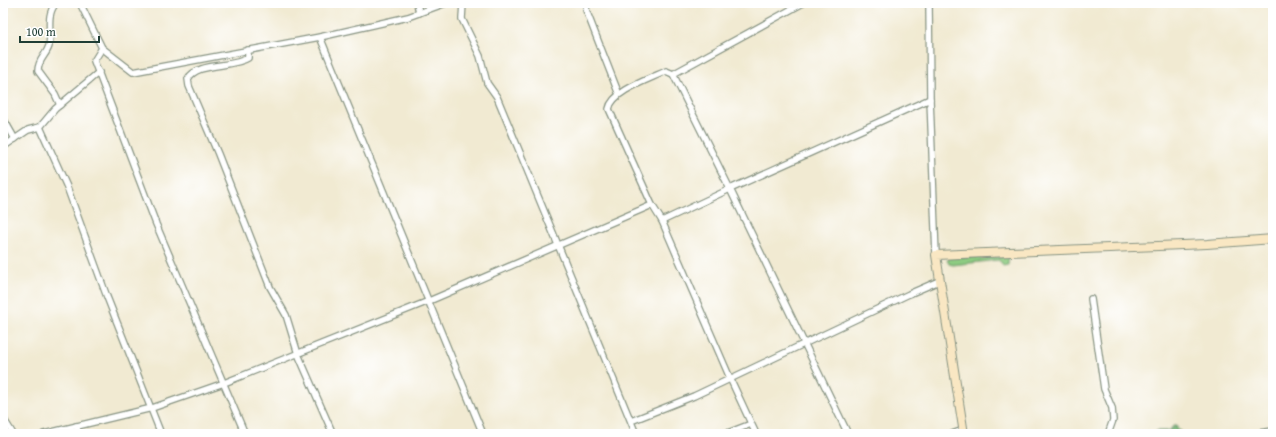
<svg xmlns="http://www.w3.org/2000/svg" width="1276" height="437" font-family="'Gentium Book Plus',serif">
	<rect width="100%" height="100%" fill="#fff"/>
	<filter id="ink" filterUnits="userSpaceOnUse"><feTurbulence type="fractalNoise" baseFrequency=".025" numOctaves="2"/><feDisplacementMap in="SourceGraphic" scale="8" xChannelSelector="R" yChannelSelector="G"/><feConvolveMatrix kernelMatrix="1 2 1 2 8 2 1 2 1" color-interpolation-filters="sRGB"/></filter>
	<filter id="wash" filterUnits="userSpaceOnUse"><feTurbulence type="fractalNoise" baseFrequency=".012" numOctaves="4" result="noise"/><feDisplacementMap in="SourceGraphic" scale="16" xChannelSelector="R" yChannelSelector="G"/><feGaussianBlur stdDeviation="0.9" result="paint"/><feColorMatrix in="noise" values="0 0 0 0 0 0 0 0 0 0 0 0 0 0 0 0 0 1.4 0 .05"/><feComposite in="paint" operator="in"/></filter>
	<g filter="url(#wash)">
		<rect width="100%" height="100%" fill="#f1ead2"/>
		<polygon fill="#8dcb81" stroke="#56845a" points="1006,255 1009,255 1008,265 1003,266 1001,262 998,260 953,265 949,264 947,260 952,257 1003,257"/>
		<polygon fill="#72af6f" stroke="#487652" points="1173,426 1176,426 1182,434 1156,434 1156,431 1169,431"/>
	</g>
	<g filter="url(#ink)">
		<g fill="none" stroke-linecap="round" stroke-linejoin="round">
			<g stroke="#889483" stroke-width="8">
				<g id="street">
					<path d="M56,3C45,16 52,31 49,46C46,56 38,59 38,71L55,94L60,105"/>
					<polyline points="80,3 102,48 133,72 320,37 408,17 446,3"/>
					<polyline points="417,3 419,13"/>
					<polyline points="463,3 462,19 480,56 487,83 497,97 636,434"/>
					<polyline points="589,3 587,4 586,10 618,92"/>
					<polyline points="929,3 930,99 936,255"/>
					<polyline points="320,37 483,434"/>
					<polyline points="102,48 94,61 156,224 245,434"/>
					<path d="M248,50V58C233,68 196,62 188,79L189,86L218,154L270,287L286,315L298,354L333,434"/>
					<polyline points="3,118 15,139"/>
					<polyline points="40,127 67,187 107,297 161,434"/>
					<polyline points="3,147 28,130 40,127 55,109 99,72"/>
					<path d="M652,205L609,109C612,91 650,79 666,71L673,74"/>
					<polyline points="662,221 730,378 756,434"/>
					<polyline points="1091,299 1104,389 1112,408 1113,420 1108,434"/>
					<polyline points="3,418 13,434"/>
					<polyline points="631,421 694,396 909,294 939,281"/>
					<polyline points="76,426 79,434"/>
					<polyline points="44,434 152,408 224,383 429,301 652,205 662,221 730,189 673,74 803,3"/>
					<polyline points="725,434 751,424"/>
					<polyline points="848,434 730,189 930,99"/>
					<polyline points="952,434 963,430"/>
					<polyline points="1252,434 1273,431"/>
				</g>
			</g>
			<g stroke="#889483" stroke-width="10">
				<polyline id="secondary" points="964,434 936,255 1207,244 1273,239"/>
			</g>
			<use href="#street" stroke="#fff" stroke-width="5.5"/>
			<use href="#secondary" stroke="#f9e7c3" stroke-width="8"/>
		</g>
	</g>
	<rect width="1276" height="437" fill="none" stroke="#fff" stroke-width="16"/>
	<path d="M20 36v6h79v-6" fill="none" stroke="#1f3d34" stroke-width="2"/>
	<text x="26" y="36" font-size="12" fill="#1f3d34" stroke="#ffffff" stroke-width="3" paint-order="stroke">100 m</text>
</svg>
